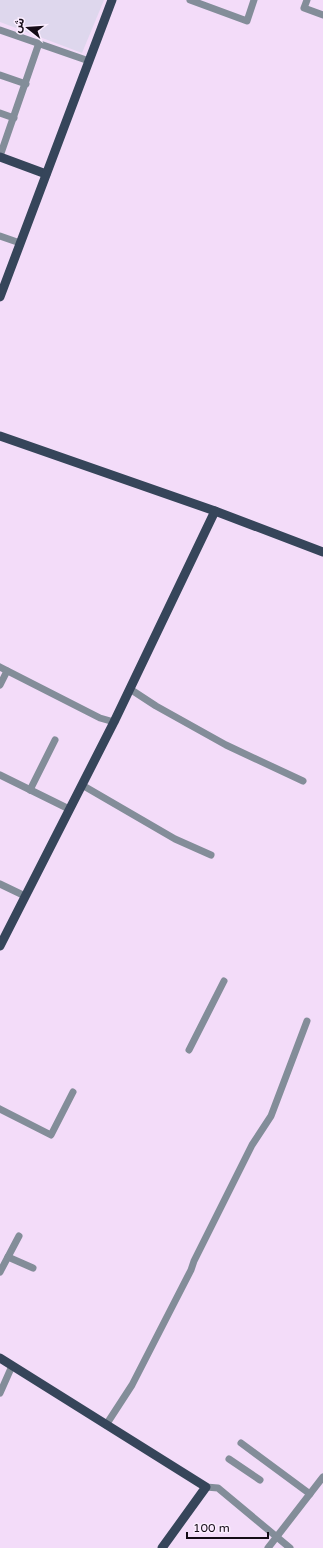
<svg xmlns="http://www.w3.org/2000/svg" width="323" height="1548" font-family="'Varela Round','Noto Sans Arabic',sans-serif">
	<rect width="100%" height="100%" fill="#f3dcf9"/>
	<polygon fill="#ded7ed" points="0,0 104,0 82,53 0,22"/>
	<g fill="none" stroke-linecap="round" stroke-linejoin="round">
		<g stroke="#838d99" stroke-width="7">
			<polyline points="190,0 247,21 254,0"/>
			<polyline points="307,0 304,8 323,15"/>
			<polyline points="0,30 89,61"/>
			<polyline points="0,75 26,84"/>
			<polyline points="0,113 14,118"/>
			<polyline points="0,156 39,43"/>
			<polyline points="0,236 20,243"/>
			<polyline points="0,667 100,718 114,722"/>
			<polyline points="0,685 7,671"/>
			<polyline points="130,689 156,706 226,745 303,781"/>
			<polyline points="0,775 69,809"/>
			<polyline points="82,785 175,839 211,855"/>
			<polyline points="30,790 55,740"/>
			<polyline points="0,884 25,896"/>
			<polyline points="189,1050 224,981"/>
			<polyline points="0,1109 51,1135 73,1092"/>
			<polyline points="8,1257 33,1268"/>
			<polyline points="0,1272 19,1236"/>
			<polyline points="0,1393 12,1366"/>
			<polyline points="106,1425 132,1385 191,1270 194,1261 252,1145 271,1116 307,1021"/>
			<polyline points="241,1443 310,1494"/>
			<polyline points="229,1459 260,1480"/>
			<polyline points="206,1487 218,1488 290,1548"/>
			<polyline points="268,1548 323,1477"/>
		</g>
		<g stroke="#36455a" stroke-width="9">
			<polyline points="0,157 46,174"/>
			<polyline points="0,297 112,0"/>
			<polyline points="0,436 215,511 323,552"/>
			<polyline points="0,946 114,722 215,511"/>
			<polyline points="0,1358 206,1487 162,1548"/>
		</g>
	</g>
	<g transform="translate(28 28) rotate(287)" stroke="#fbedff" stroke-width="3" paint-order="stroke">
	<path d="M0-3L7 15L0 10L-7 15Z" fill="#140c16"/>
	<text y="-6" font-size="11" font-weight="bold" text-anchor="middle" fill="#140c16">ش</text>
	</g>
	<path d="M187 1532v6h81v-6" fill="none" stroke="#140c16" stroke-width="2"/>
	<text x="193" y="1532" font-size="12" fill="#140c16" stroke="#fbedff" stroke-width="3" paint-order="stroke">100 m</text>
</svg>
